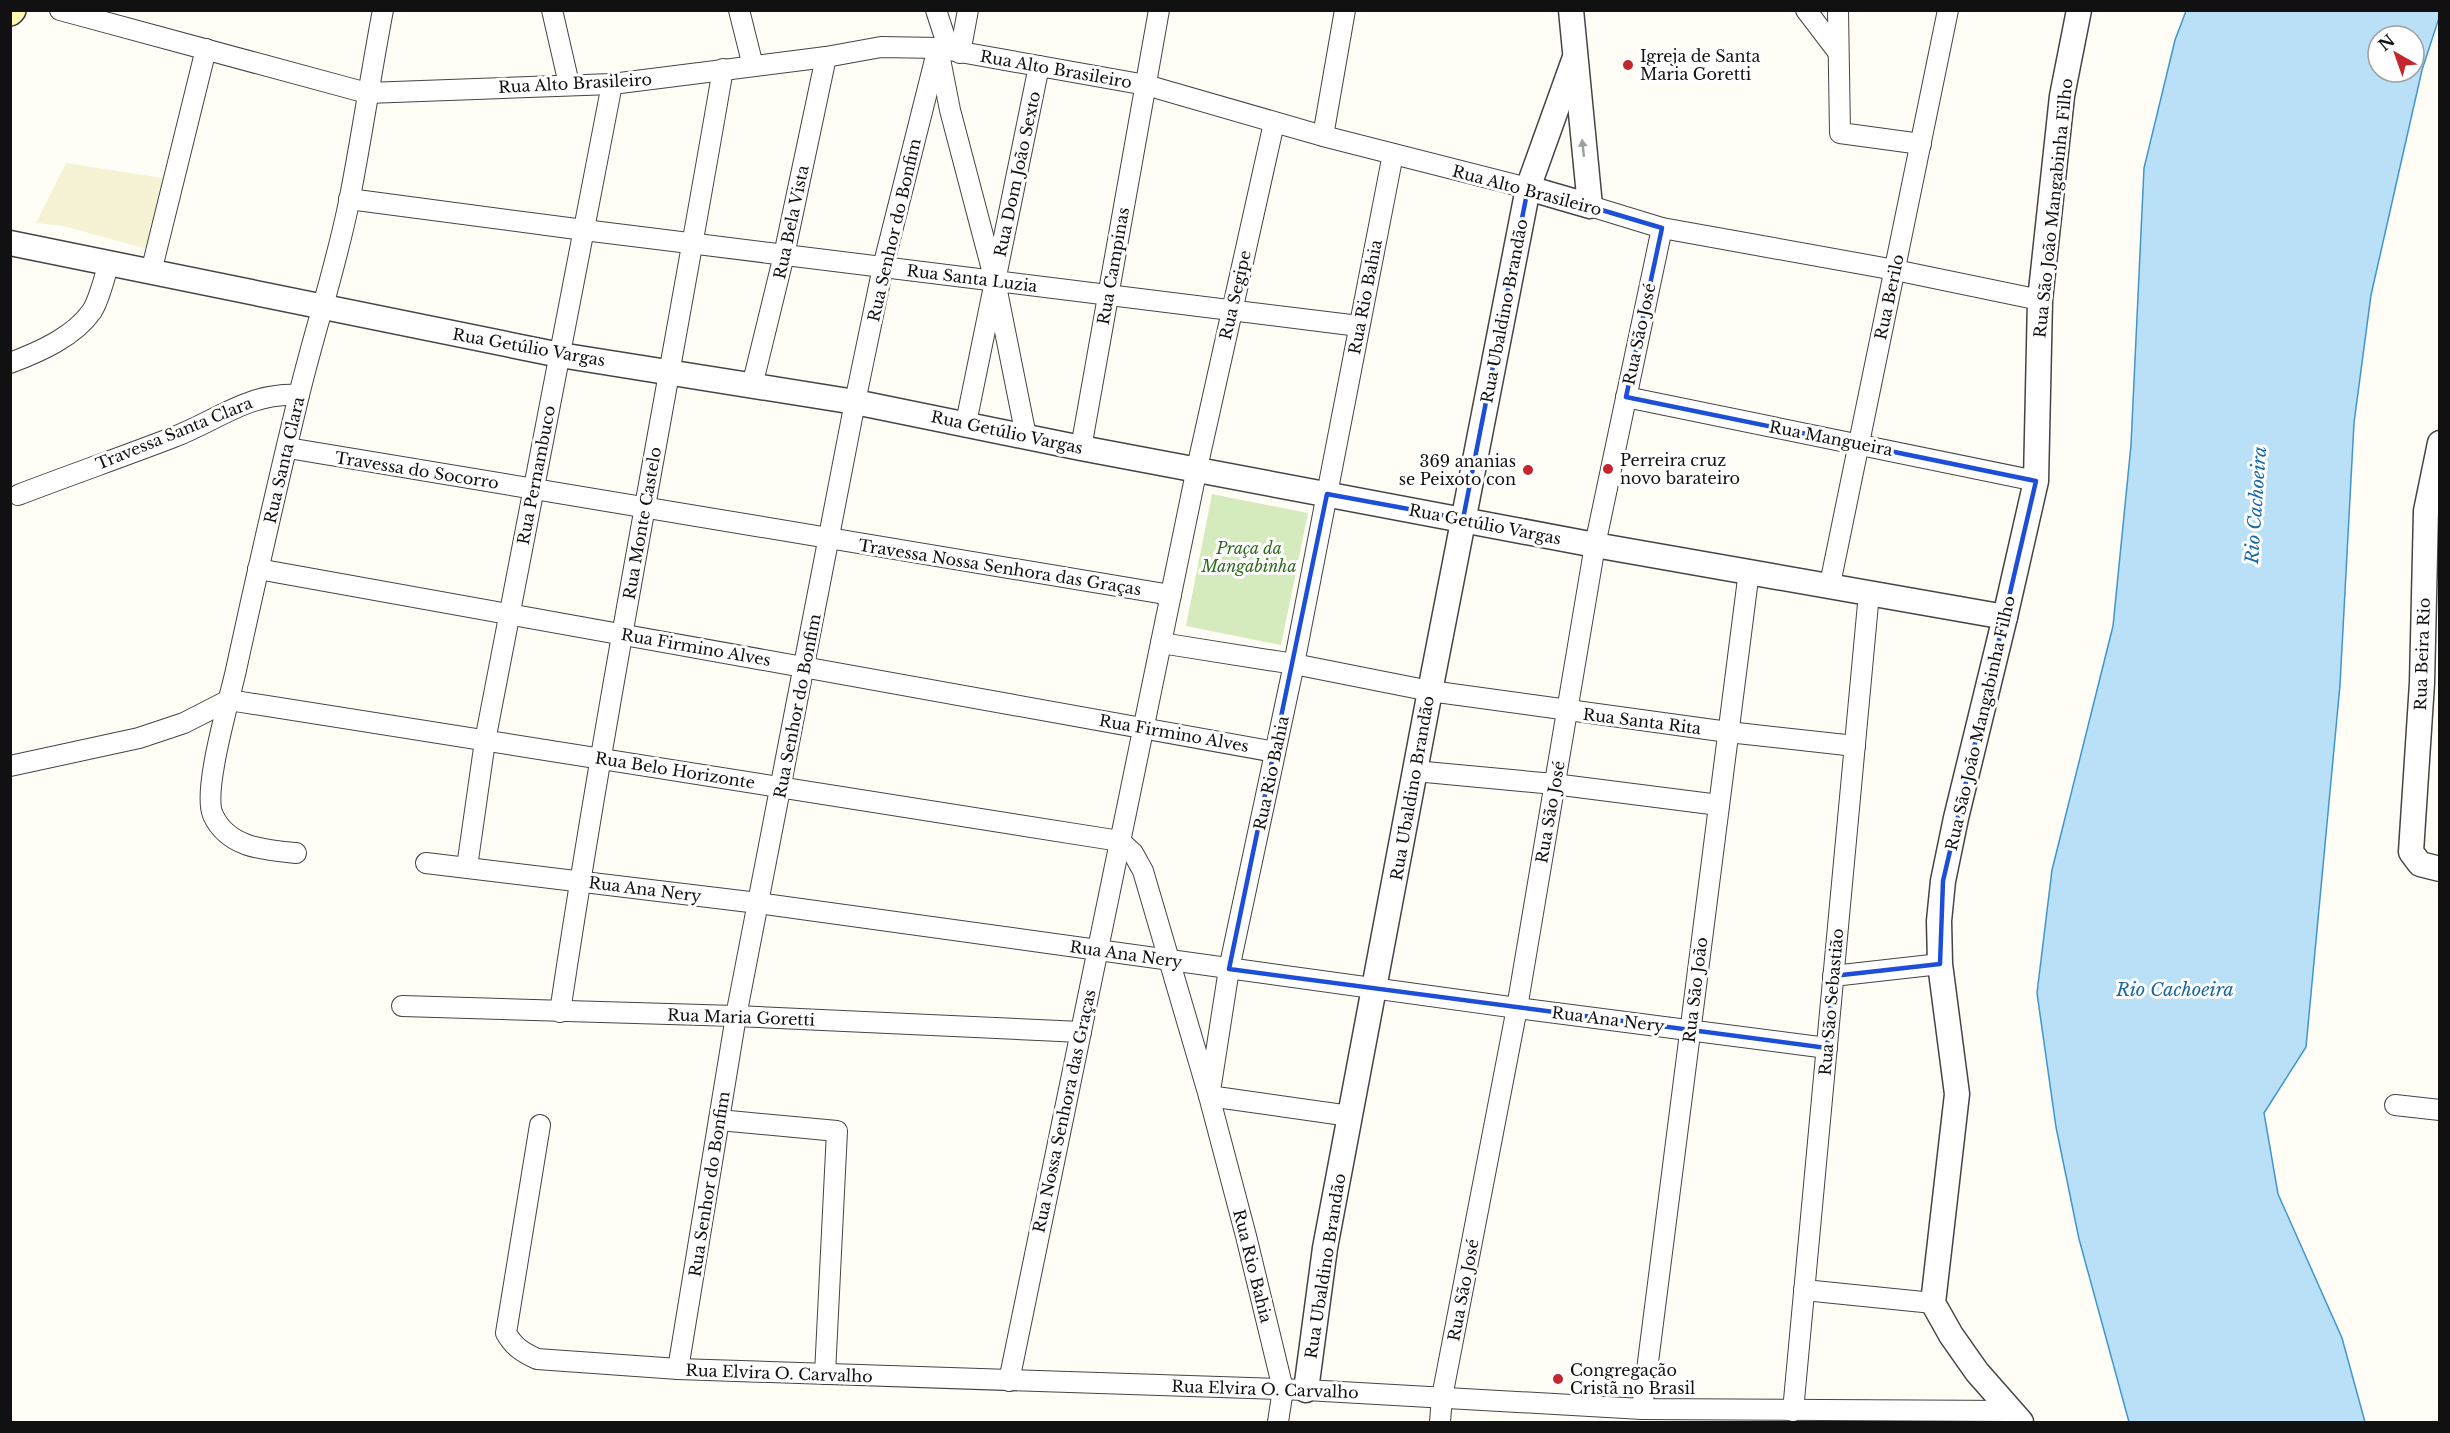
<svg xmlns="http://www.w3.org/2000/svg" width="2450" height="1433" font-family="'Libre Baskerville',serif">
	<rect width="100%" height="100%" fill="#fffdf5"/>
	<polygon fill="#f6f3d4" points="66,163 169,179 151,250 63,226 36,223"/>
	<polygon fill="#d5ebbd" points="1212,494 1308,513 1281,645 1186,626"/>
	<path fill="#b9e0f7" stroke="#3f96cf" stroke-width="1.5" fill-rule="evenodd" d="M2186,11H2439V18L2422,70L2371,295L2354,423L2340,685L2306,1047L2264,1113L2278,1194L2342,1338L2365,1422H2129L2079,1239L2056,1127L2037,993L2052,870L2113,626L2131,445L2144,168L2175,40ZM2378,36H2414V72H2378Z"/>
	<g fill="none" stroke-linecap="round" stroke-linejoin="round">
		<g stroke="#444" stroke-width="22">
			<g id="minor">
				<polyline points="60,10 367,93 612,84 826,57 881,47 938,48 1146,85 1323,136 1528,188"/>
				<polyline points="552,10 569,84"/>
				<polyline points="739,10 753,66"/>
				<polyline points="936,10 949,50"/>
				<polyline points="1806,10 1838,52"/>
				<polyline points="1838,10 1840,133 1921,144"/>
				<polyline points="960,53 968,10"/>
				<polyline points="939,54 950,110 995,281 1026,436"/>
				<polyline points="1323,136 1345,10"/>
				<polyline points="349,199 584,230 1359,326"/>
				<polyline points="1590,206 1662,228 1895,270 2040,300"/>
				<polyline points="151,272 206,49"/>
				<path d="M10,363C39,352 74,337 92,311C100,298 104,278 109,263"/>
				<polyline points="752,386 784,255 826,57"/>
				<polyline points="1626,397 2036,481"/>
				<polyline points="966,423 1039,66"/>
				<polyline points="288,448 1171,595"/>
				<polyline points="1081,448 1159,10"/>
				<path d="M18,495C70,475 122,457 174,437C218,420 249,392 299,395"/>
				<polyline points="258,569 1275,752"/>
				<polyline points="1830,584 1948,10"/>
				<polyline points="1161,643 1294,664 1430,691 1728,732 1855,746"/>
				<polyline points="10,766 139,738 184,723 229,700 1120,841 1133,853 1143,871 1209,1096 1246,1236 1283,1389 1278,1422"/>
				<polyline points="1415,771 1554,784 1719,805"/>
				<path d="M296,853C265,850 228,848 213,815C202,791 230,698 236,670C256,578 277,486 299,395C315,329 337,264 350,197C362,135 371,73 383,10"/>
				<polyline points="426,863 758,903 1517,1008 1827,1048"/>
				<polyline points="467,867 485,741 612,84"/>
				<polyline points="1833,976 1940,964"/>
				<polyline points="402,1006 736,1016 1081,1032"/>
				<path d="M560,1012C607,697 669,384 723,69"/>
				<polyline points="1210,1091 1229,969 1294,664 1393,154"/>
				<polyline points="1209,1096 1350,1116"/>
				<polyline points="2395,1105 2440,1110"/>
				<polyline points="719,1120 837,1131 825,1374"/>
				<path d="M540,1125L506,1333C514,1347 522,1352 537,1359L678,1369L1306,1390L1642,1409L2012,1411"/>
				<polyline points="1804,1290 1933,1303"/>
				<polyline points="678,1369 736,1016 855,402 883,267 938,48"/>
				<polyline points="1009,1381 1197,468 1274,123"/>
				<polyline points="1642,1409 1749,571"/>
				<polyline points="1793,1411 1869,593"/>
				<polyline points="1440,1422 1442,1397 1517,1008 1595,545 1662,228"/>
			</g>
		</g>
		<g stroke="#444" stroke-width="27">
			<g id="tertiary">
				<polyline points="1528,188 1590,206 1571,10"/>
				<polyline points="10,243 560,355 855,402 1081,448 1595,545 2005,617"/>
				<polyline points="2440,443 2426,511 2422,683 2411,852 2420,864 2440,869"/>
				<polyline points="1306,1390 1325,1248 1430,691 1528,188 1574,60"/>
				<polyline points="2021,1422 1977,1372 1951,1335 1933,1303 1957,1094 1940,964 1939,921 1943,881 1956,818 2005,617 2036,481 2040,300 2062,96 2079,10"/>
			</g>
		</g>
		<g stroke="#333" stroke-width="30">
			<polyline id="secondary" points="10,12 12,10"/>
		</g>
		<use href="#minor" stroke="#fff" stroke-width="20"/>
		<use href="#tertiary" stroke="#fff" stroke-width="24"/>
		<use href="#secondary" stroke="#fff6b0" stroke-width="27"/>
	</g>
	<defs><path id="oneway-solid" d="M-6-.8H1V-3.2L6.5 0L1 3.2V.8H-6Z" transform="scale(1.5)"/></defs>
	<use fill="#a0a0a0" href="#oneway-solid" transform="translate(1583 148) rotate(-96)"/>
	<path fill="none" stroke="#1d4ed8" stroke-width="4.5" stroke-linejoin="round" d="M1528,188L1662,228L1626,397L2036,481L1943,881L1940,964L1833,976L1827,1048L1229,969L1327,494L1463,519Z"/>
	<g fill="#c4262e" stroke="#fff" stroke-width="2">
		<circle cx="1628" cy="65" r="6"/>
		<circle cx="1608" cy="469" r="6"/>
		<circle cx="1528" cy="470" r="6"/>
		<circle cx="1558" cy="1379" r="6"/>
	</g>
	<g text-anchor="middle" stroke-width="6" stroke-linejoin="round" paint-order="stroke">
		<g font-size="16" fill="#111" stroke="#fff" text-anchor="start">
			<text x="1640" y="62">Igreja de Santa<tspan x="1640" dy="18">Maria Goretti</tspan></text>
			<text x="1620" y="466">Perreira cruz<tspan x="1620" dy="18">novo barateiro</tspan></text>
			<text x="1516" y="467" text-anchor="end">369 ananias<tspan x="1516" dy="18">se Peixoto con</tspan></text>
			<text x="1570" y="1376">Congregação<tspan x="1570" dy="18">Cristã no Brasil</tspan></text>
		</g>
		<g font-size="16" fill="#111" stroke="#fff">
			<text transform="translate(1056 69) rotate(10)" y="6">Rua Alto Brasileiro</text>
			<text transform="translate(575 83) rotate(-3)" y="6">Rua Alto Brasileiro</text>
			<text transform="translate(1017 174) rotate(-78)" y="6">Rua Dom João Sexto</text>
			<text transform="translate(1527 190) rotate(15)" y="6">Rua Alto Brasileiro</text>
			<text transform="translate(2053 208) rotate(-84)" y="6">Rua São João Mangabinha Filho</text>
			<text transform="translate(791 222) rotate(-78)" y="6">Rua Bela Vista</text>
			<text transform="translate(894 230) rotate(-77)" y="6">Rua Senhor do Bonfim</text>
			<text transform="translate(1113 266) rotate(-80)" y="6">Rua Campinas</text>
			<text transform="translate(972 278) rotate(7)" y="6">Rua Santa Luzia</text>
			<text transform="translate(1235 295) rotate(-77)" y="6">Rua Segipe</text>
			<text transform="translate(1365 297) rotate(-79)" y="6">Rua Rio Bahia</text>
			<text transform="translate(1889 297) rotate(-78)" y="6">Rua Berilo</text>
			<text transform="translate(1504 311) rotate(-79)" y="6">Rua Ubaldino Brandão</text>
			<text transform="translate(1639 334) rotate(-78)" y="6">Rua São José</text>
			<text transform="translate(529 347) rotate(10)" y="6">Rua Getúlio Vargas</text>
			<text transform="translate(1007 432) rotate(12)" y="6">Rua Getúlio Vargas</text>
			<text transform="translate(174 433) rotate(-22)" y="6">Travessa Santa Clara</text>
			<text transform="translate(1831 438) rotate(11)" y="6">Rua Mangueira</text>
			<text transform="translate(284 460) rotate(-77)" y="6">Rua Santa Clara</text>
			<text transform="translate(417 470) rotate(9)" y="6">Travessa do Socorro</text>
			<text transform="translate(536 475) rotate(-79)" y="6">Rua Pernambuco</text>
			<text transform="translate(642 523) rotate(-80)" y="6">Rua Monte Castelo</text>
			<text transform="translate(1485 524) rotate(11)" y="6">Rua Getúlio Vargas</text>
			<text transform="translate(1000 567) rotate(9)" y="6">Travessa Nossa Senhora das Graças</text>
			<text transform="translate(696 647) rotate(10)" y="6">Rua Firmino Alves</text>
			<text transform="translate(2422 654) rotate(-88)" y="6">Rua Beira Rio</text>
			<text transform="translate(797 706) rotate(-79)" y="6">Rua Senhor do Bonfim</text>
			<text transform="translate(1642 721) rotate(7)" y="6">Rua Santa Rita</text>
			<text transform="translate(1980 723) rotate(-77)" y="6">Rua São João Mangabinha Filho</text>
			<text transform="translate(1174 733) rotate(10)" y="6">Rua Firmino Alves</text>
			<text transform="translate(675 770) rotate(9)" y="6">Rua Belo Horizonte</text>
			<text transform="translate(1271 773) rotate(-78)" y="6">Rua Rio Bahia</text>
			<text transform="translate(1412 788) rotate(-80)" y="6">Rua Ubaldino Brandão</text>
			<text transform="translate(1550 812) rotate(-80)" y="6">Rua São José</text>
			<text transform="translate(645 889) rotate(7)" y="6">Rua Ana Nery</text>
			<text transform="translate(1126 954) rotate(8)" y="6">Rua Ana Nery</text>
			<text transform="translate(1695 990) rotate(-83)" y="6">Rua São João</text>
			<text transform="translate(1831 1002) rotate(-85)" y="6">Rua São Sebastião</text>
			<text transform="translate(741 1017) rotate(2)" y="6">Rua Maria Goretti</text>
			<text transform="translate(1608 1019) rotate(7)" y="6">Rua Ana Nery</text>
			<text transform="translate(1064 1111) rotate(-78)" y="6">Rua Nossa Senhora das Graças</text>
			<text transform="translate(709 1184) rotate(-81)" y="6">Rua Senhor do Bonfim</text>
			<text transform="translate(1253 1266) rotate(76)" y="6">Rua Rio Bahia</text>
			<text transform="translate(1325 1266) rotate(-81)" y="6">Rua Ubaldino Brandão</text>
			<text transform="translate(1463 1290) rotate(-79)" y="6">Rua São José</text>
			<text transform="translate(779 1373) rotate(2)" y="6">Rua Elvira O. Carvalho</text>
			<text transform="translate(1265 1389) rotate(2)" y="6">Rua Elvira O. Carvalho</text>
		</g>
		<g font-size="16" font-style="italic" fill="#2f6b1f" stroke="#fff">
			<text x="1249" y="554">Praça da<tspan x="1249" dy="18">Mangabinha</tspan></text>
		</g>
		<g font-size="18" font-style="italic" fill="#1768a6" stroke="#fff">
			<text transform="translate(2256 505) rotate(-86)" y="6">Rio Cachoeira</text>
			<text x="2175" y="996">Rio Cachoeira</text>
		</g>
	</g>
	<rect width="2450" height="1433" fill="none" stroke="#111111" stroke-width="24"/>
	<g transform="translate(2396 54) rotate(320)"><circle r="28" fill="#ffffff" stroke="#a0a0a0" stroke-width="1.5"/>
	<path d="M0-4.5L10 22L0 15L-10 22Z" fill="#c4262e"/>
	<text y="-9" font-size="16" font-weight="bold" text-anchor="middle" fill="#111111">N</text>
	</g>
</svg>
